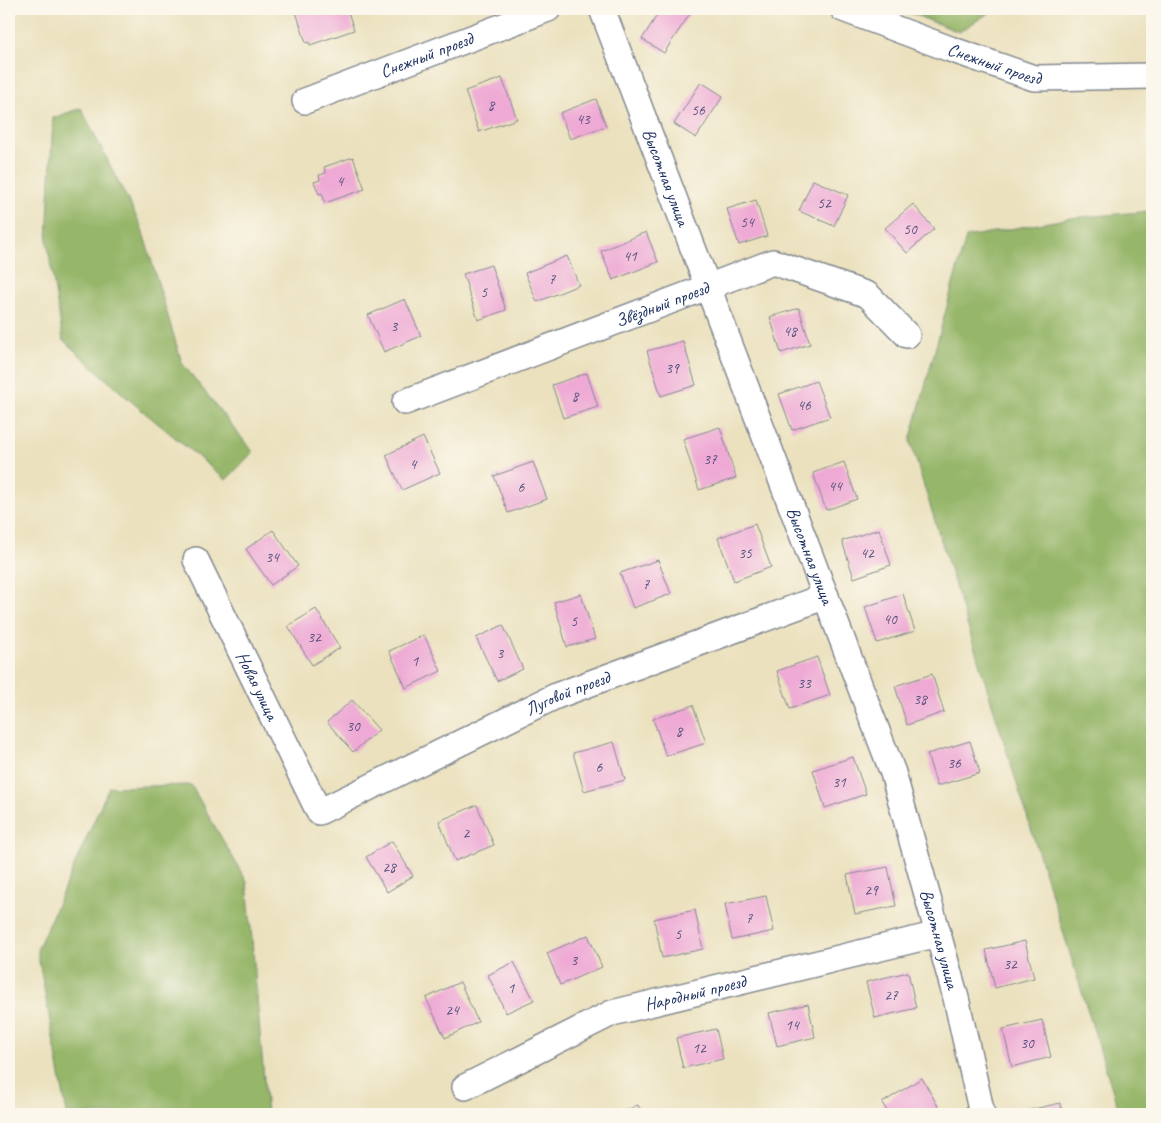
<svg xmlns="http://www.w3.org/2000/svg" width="1161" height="1123" font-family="Caveat,sans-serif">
	<rect width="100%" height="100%" fill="#fbf7ec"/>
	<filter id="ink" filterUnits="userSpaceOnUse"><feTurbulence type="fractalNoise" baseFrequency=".02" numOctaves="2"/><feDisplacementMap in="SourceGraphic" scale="10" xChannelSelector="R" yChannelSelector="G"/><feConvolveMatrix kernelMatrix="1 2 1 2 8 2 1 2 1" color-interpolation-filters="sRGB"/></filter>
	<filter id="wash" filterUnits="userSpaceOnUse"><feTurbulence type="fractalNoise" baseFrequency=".0096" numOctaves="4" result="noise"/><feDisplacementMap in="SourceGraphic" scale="20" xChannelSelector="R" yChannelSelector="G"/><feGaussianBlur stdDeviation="1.12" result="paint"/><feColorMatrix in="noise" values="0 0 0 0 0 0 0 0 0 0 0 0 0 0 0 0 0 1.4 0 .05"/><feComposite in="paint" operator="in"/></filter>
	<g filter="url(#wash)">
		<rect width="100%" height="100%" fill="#ebe1be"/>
		<g fill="#96b669" stroke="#587264">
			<polygon points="900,9 995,9 959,32"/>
			<polygon points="81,108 141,226 182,363 253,452 226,480 126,397 63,340 47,241 53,118"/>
			<polygon points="1152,211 1152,1114 1120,1114 910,441 966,237 1071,218"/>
			<polygon points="191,785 247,882 267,1114 67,1114 37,950 109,787"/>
		</g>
		<g id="blocks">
			<g fill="#eea9d4">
				<polygon points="305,9 347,9 354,30 310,45 309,42 306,43 296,12"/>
				<polygon points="412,9 426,9 413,13"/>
				<polygon points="661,9 686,9 691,12 664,53 642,39"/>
				<polygon points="502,78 517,119 479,132 465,91"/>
				<polygon points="701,82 723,96 696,138 674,124"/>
				<polygon points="596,99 606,126 570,139 560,113"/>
				<polygon points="353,157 365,189 325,203 322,193 319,194 314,182 320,180 319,175 326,173 324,167"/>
				<polygon points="813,180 848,195 834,226 799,211"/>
				<polygon points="756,200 767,236 739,245 727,209"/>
				<polygon points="913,204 934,229 907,253 885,228"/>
				<polygon points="646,232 658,262 613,280 601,251"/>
				<polygon points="567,256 579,285 537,302 525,273"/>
				<polygon points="491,265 506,310 478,320 463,274"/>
				<polygon points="405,299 421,336 384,352 368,315"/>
				<polygon points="799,308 810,344 781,353 770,317"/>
				<polygon points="683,341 696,385 661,396 647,351"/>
				<polygon points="587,373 598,407 563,418 552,385"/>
				<polygon points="816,381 830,417 792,430 779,394"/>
				<polygon points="720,427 736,478 699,490 683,439"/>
				<polygon points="423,437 440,473 402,490 386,455"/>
				<polygon points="533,462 547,499 508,513 494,476"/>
				<polygon points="844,462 857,499 826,510 813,473"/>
				<polygon points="755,524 771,567 734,581 718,538"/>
				<polygon points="879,529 891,565 854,578 842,541"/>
				<polygon points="273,530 298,566 271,585 246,549"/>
				<polygon points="658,560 671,594 633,608 620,573"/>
				<polygon points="581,594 595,639 567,647 554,602"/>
				<polygon points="903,594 915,631 877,643 865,607"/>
				<polygon points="316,609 340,648 312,665 288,626"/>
				<polygon points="503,625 523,669 497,681 476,638"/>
				<polygon points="424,635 441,671 406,688 389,651"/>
				<polygon points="817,657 830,695 790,709 777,671"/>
				<polygon points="932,674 944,712 907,725 895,686"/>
				<polygon points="352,700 379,730 353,752 327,722"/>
				<polygon points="693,705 706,743 666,756 653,719"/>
				<polygon points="970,741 980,773 937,786 927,754"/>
				<polygon points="614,742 625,780 584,791 573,753"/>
				<polygon points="853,757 866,794 825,808 813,770"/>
				<polygon points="477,805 494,845 455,861 439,821"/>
				<polygon points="392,841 413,876 387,892 366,857"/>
				<polygon points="888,867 896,906 855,914 847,875"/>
				<polygon points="766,896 774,931 732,940 725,904"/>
				<polygon points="695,910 703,949 662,958 654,919"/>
				<polygon points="588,935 602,967 560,985 547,953"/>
				<polygon points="1025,941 1034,978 995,988 986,950"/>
				<polygon points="514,962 534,1000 506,1013 488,975"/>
				<polygon points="908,972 916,1008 875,1018 866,982"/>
				<polygon points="460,982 478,1022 445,1038 426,998"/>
				<polygon points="808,1004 815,1037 777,1046 769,1013"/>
				<polygon points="1042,1020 1051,1057 1012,1067 1003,1029"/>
				<polygon points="716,1029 723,1059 683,1068 676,1038"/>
				<polygon points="922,1078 939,1108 929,1114 889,1114 882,1103"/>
				<polygon points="1060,1103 1063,1114 1021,1114 1021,1112"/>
				<polygon points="638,1105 642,1114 618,1114"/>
			</g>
		</g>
	</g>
	<g filter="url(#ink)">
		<use href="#blocks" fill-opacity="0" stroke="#83888e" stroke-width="1"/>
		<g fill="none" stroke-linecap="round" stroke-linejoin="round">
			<g stroke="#83888e" stroke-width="28">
				<g id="minor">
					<path id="s1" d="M602,9L893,773L956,998L982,1114"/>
					<path id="s2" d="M843,9L950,49L1034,78L1152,76"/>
					<path id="s3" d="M305,101L548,9"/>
					<path id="s4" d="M405,402L773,262L868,295L907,335"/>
					<path id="s5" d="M196,560L319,812L556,696L826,596"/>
					<path id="s6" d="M465,1087L612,1013L938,934"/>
				</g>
			</g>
			<use href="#minor" stroke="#fff" stroke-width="25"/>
		</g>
	</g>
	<g text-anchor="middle" stroke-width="5" stroke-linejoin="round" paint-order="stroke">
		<g font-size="15" fill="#504e7c">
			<text x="491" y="110">8</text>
			<text x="698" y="115">56</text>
			<text x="583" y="124">43</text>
			<text x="340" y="186">4</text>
			<text x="824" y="208">52</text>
			<text x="747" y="227">54</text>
			<text x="910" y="234">50</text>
			<text x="630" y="261">41</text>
			<text x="552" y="284">7</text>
			<text x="484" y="297">5</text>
			<text x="394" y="331">3</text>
			<text x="790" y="336">48</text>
			<text x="672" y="373">39</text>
			<text x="575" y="401">8</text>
			<text x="804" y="410">46</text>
			<text x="710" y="464">37</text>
			<text x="413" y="469">4</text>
			<text x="835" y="491">44</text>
			<text x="521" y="492">6</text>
			<text x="745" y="558">35</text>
			<text x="867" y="558">42</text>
			<text x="272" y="562">34</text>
			<text x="646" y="589">7</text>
			<text x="890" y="624">40</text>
			<text x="574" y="626">5</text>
			<text x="314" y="642">32</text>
			<text x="500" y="658">3</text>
			<text x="415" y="666">1</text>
			<text x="804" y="688">33</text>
			<text x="920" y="704">38</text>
			<text x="353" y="731">30</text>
			<text x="679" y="736">8</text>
			<text x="954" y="768">36</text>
			<text x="599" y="772">6</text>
			<text x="839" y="787">31</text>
			<text x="466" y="838">2</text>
			<text x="389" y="872">28</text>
			<text x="871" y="895">29</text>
			<text x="749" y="923">7</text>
			<text x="678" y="939">5</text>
			<text x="574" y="965">3</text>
			<text x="1010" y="969">32</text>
			<text x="511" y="993">1</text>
			<text x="891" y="1000">27</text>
			<text x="452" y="1015">24</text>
			<text x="792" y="1030">14</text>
			<text x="1027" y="1048">30</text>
			<text x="699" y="1053">12</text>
		</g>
		<g font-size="18" fill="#1b2f5e" stroke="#fbf7ec">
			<text dy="6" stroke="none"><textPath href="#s3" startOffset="130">Снежный проезд</textPath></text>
			<text dy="6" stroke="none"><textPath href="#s2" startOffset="161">Снежный проезд</textPath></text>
			<text dy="6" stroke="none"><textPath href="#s1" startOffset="180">Высотная улица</textPath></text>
			<text dy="6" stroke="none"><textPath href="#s4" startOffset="275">Звёздный проезд</textPath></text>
			<text dy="6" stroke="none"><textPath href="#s1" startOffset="585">Высотная улица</textPath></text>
			<text dy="6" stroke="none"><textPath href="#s5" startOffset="140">Новая улица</textPath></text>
			<text dy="6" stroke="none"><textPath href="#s5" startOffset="556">Луговой проезд</textPath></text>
			<text dy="6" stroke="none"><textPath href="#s1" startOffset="990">Высотная улица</textPath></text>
			<text dy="6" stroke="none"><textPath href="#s6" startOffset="250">Народный проезд</textPath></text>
		</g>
	</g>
	<rect width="1161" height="1123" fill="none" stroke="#fbf7ec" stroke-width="30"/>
</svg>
